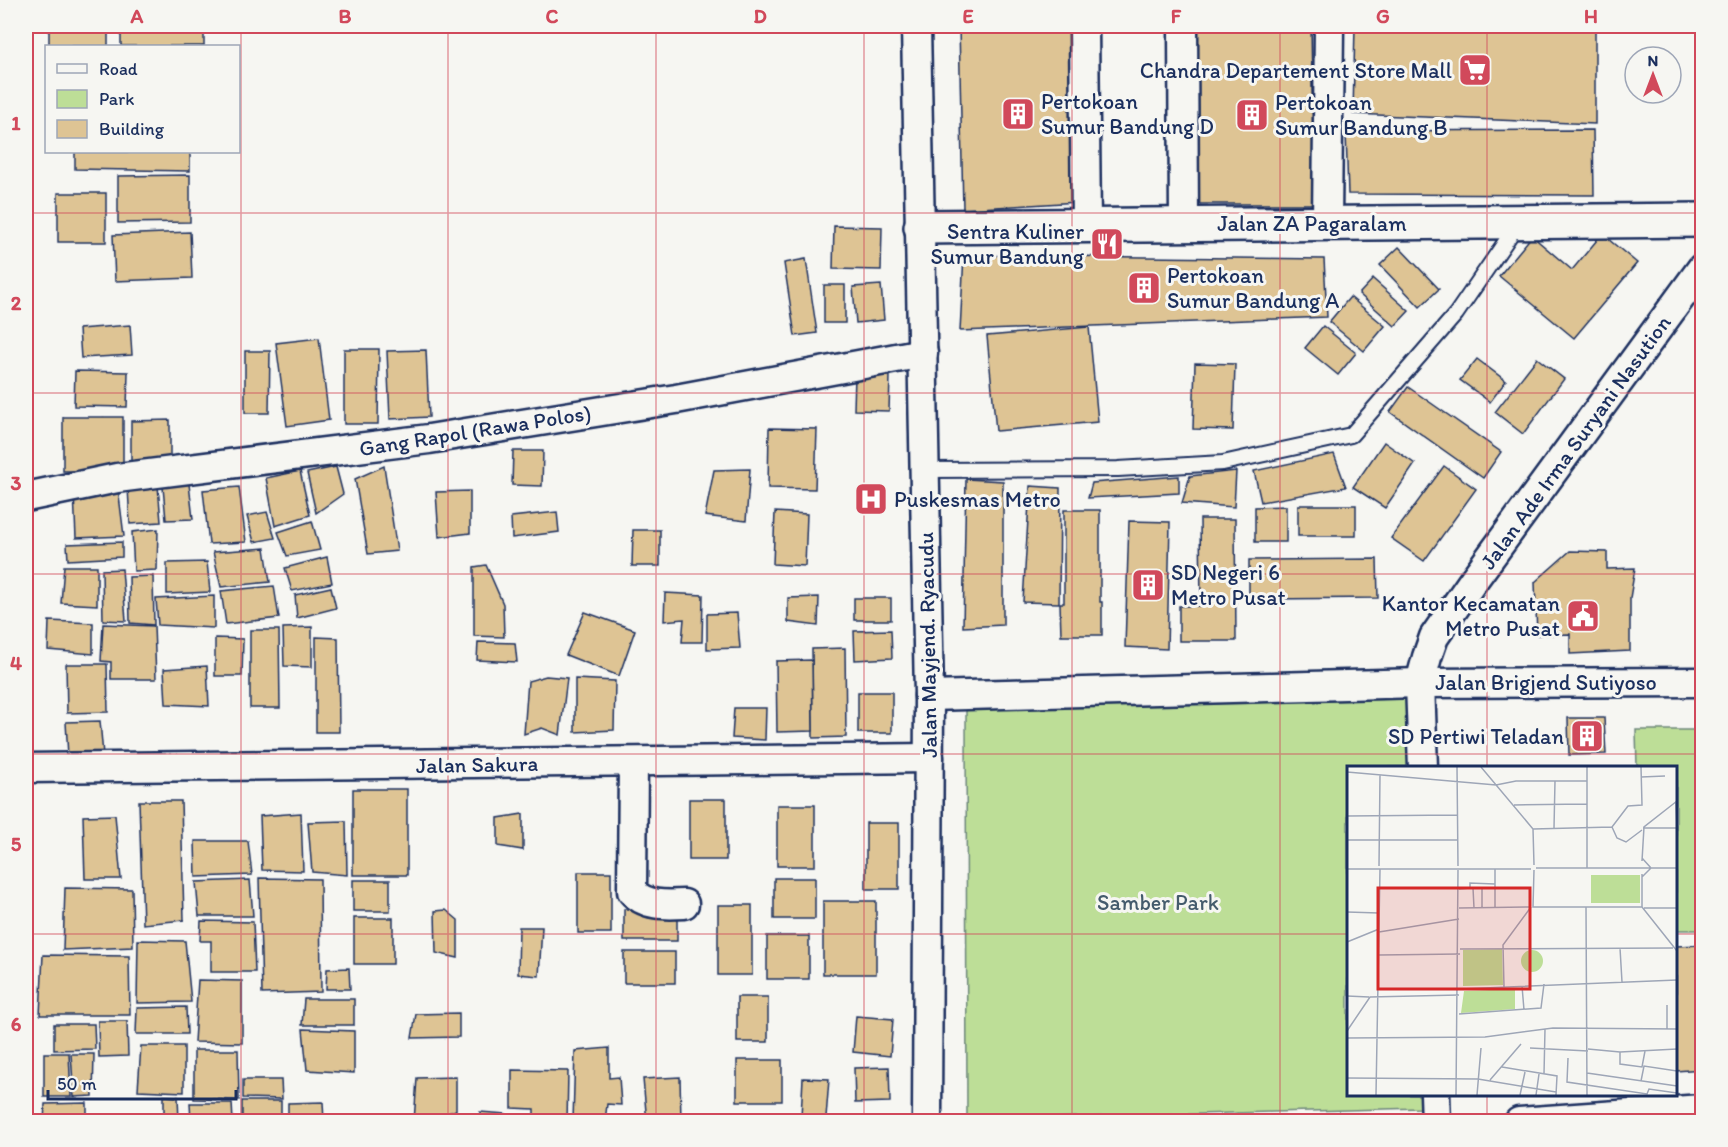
<svg xmlns="http://www.w3.org/2000/svg" width="1728" height="1147" font-family="Itim,sans-serif">
	<rect width="100%" height="100%" fill="#f6f6f2"/>
	<filter id="ink" filterUnits="userSpaceOnUse"><feTurbulence type="fractalNoise" baseFrequency=".0167" numOctaves="2"/><feDisplacementMap in="SourceGraphic" scale="12" xChannelSelector="R" yChannelSelector="G"/><feConvolveMatrix kernelMatrix="1 2 1 2 8 2 1 2 1" color-interpolation-filters="sRGB"/></filter>
	<g filter="url(#ink)">
		<g fill="#bdde97" stroke="#6c867a" stroke-width="1.5">
			<polygon points="1413,699 1414,767 1348,768 1348,1094 1420,1095 1420,1108 967,1120 966,704"/>
			<polygon points="1636,730 1702,730 1702,930 1676,930 1676,768 1637,767"/>
		</g>
		<g fill="#dec494" stroke="#1b2f5e" stroke-width="1.5">
			<rect x="49" y="26" width="59" height="20"/>
			<rect x="121" y="26" width="83" height="20"/>
			<polygon points="959,26 1071,26 1078,202 963,209"/>
			<polygon points="1190,26 1311,26 1314,204 1193,204"/>
			<polygon points="1355,26 1595,26 1595,124 1353,114"/>
			<polygon points="1593,130 1594,195 1348,194 1346,131"/>
			<polygon points="75,152 190,152 190,171 75,169"/>
			<polygon points="190,175 190,222 118,223 118,176"/>
			<rect x="58" y="193" width="48" height="49"/>
			<polygon points="834,226 882,227 881,270 833,269"/>
			<polygon points="190,232 192,278 115,281 113,235"/>
			<polygon points="1602,234 1637,263 1574,338 1499,276 1532,236 1572,270"/>
			<polygon points="1399,247 1439,289 1420,307 1380,265"/>
			<polygon points="964,255 1324,259 1327,317 960,331"/>
			<polygon points="806,259 817,333 795,336 784,263"/>
			<polygon points="1373,279 1409,311 1395,326 1359,294"/>
			<rect x="824" y="285" width="21" height="38"/>
			<polygon points="881,285 884,320 856,323 853,287"/>
			<polygon points="1350,297 1385,326 1364,351 1329,322"/>
			<polygon points="130,325 132,355 81,358 79,329"/>
			<polygon points="1323,326 1356,353 1338,375 1305,348"/>
			<polygon points="1089,327 1098,422 996,431 987,336"/>
			<polygon points="319,338 329,420 287,426 276,343"/>
			<polygon points="344,349 379,349 378,424 344,424"/>
			<polygon points="426,350 429,417 390,419 387,351"/>
			<polygon points="245,351 270,351 269,413 245,413"/>
			<polygon points="1537,358 1564,379 1523,434 1495,412"/>
			<polygon points="1477,359 1506,381 1490,402 1460,380"/>
			<polygon points="1195,363 1235,364 1233,430 1193,429"/>
			<polygon points="75,371 128,372 127,407 74,406"/>
			<polygon points="855,375 890,376 889,411 854,410"/>
			<polygon points="1408,387 1501,452 1483,478 1390,412"/>
			<rect x="63" y="417" width="60" height="54"/>
			<polygon points="170,420 170,466 131,467 131,421"/>
			<polygon points="769,428 817,429 815,489 768,488"/>
			<polygon points="1384,442 1415,464 1385,508 1353,487"/>
			<polygon points="513,451 543,451 542,486 512,485"/>
			<polygon points="1334,454 1346,487 1261,502 1254,471"/>
			<polygon points="384,466 397,551 368,554 355,479"/>
			<polygon points="1444,466 1476,489 1424,561 1391,538"/>
			<polygon points="336,467 343,494 316,513 307,473"/>
			<polygon points="750,469 746,521 705,516 714,470"/>
			<polygon points="300,471 310,515 275,526 266,478"/>
			<polygon points="1236,471 1234,507 1182,503 1190,476"/>
			<polygon points="1179,476 1179,493 1088,498 1092,483"/>
			<polygon points="966,479 1003,481 1003,625 963,627"/>
			<polygon points="189,484 193,519 166,520 163,487"/>
			<polygon points="158,486 161,522 130,524 128,487"/>
			<polygon points="1030,486 1060,488 1059,603 1023,602"/>
			<polygon points="239,487 246,542 209,544 203,490"/>
			<polygon points="118,488 124,536 76,538 74,493"/>
			<polygon points="470,491 470,533 439,537 436,492"/>
			<rect x="1298" y="505" width="58" height="31"/>
			<polygon points="1286,506 1286,542 1255,542 1255,507"/>
			<polygon points="1064,510 1100,510 1100,602 1102,602 1102,635 1061,635 1060,603 1064,603"/>
			<polygon points="267,512 275,538 254,542 247,516"/>
			<polygon points="557,512 559,532 512,538 511,517"/>
			<polygon points="775,512 807,514 805,566 773,564"/>
			<polygon points="1200,519 1235,519 1236,641 1179,641 1179,606 1201,606"/>
			<polygon points="312,521 320,550 287,556 278,532"/>
			<polygon points="1129,521 1170,522 1167,649 1125,647"/>
			<polygon points="158,529 157,570 134,571 132,532"/>
			<polygon points="633,530 660,530 660,566 632,566"/>
			<polygon points="122,542 122,557 68,560 67,544"/>
			<polygon points="265,548 270,582 221,587 213,552"/>
			<polygon points="1570,551 1607,552 1607,569 1635,568 1630,598 1630,651 1570,654 1570,634 1537,635 1535,582"/>
			<polygon points="327,557 332,583 292,591 285,568"/>
			<polygon points="1377,559 1378,598 1249,599 1249,560"/>
			<polygon points="207,562 210,592 167,594 167,563"/>
			<polygon points="486,565 503,604 504,637 474,636 474,567"/>
			<polygon points="64,566 97,566 97,605 61,603"/>
			<polygon points="122,569 126,621 103,620 102,570"/>
			<polygon points="153,576 154,625 130,623 129,577"/>
			<polygon points="274,586 279,618 226,624 221,591"/>
			<polygon points="331,587 336,608 297,618 295,595"/>
			<polygon points="665,593 703,595 702,642 682,642 684,619 664,621"/>
			<polygon points="214,596 214,628 158,625 156,599"/>
			<polygon points="819,597 818,626 788,622 788,598"/>
			<rect x="854" y="598" width="37" height="22"/>
			<polygon points="585,612 635,630 619,676 566,655"/>
			<polygon points="737,613 740,648 707,649 707,614"/>
			<polygon points="49,621 93,623 93,654 48,650"/>
			<polygon points="103,624 154,626 156,679 111,679 111,662 101,661"/>
			<polygon points="312,627 312,667 284,666 283,628"/>
			<polygon points="250,630 279,630 280,708 250,708"/>
			<polygon points="891,630 892,658 855,660 854,631"/>
			<polygon points="316,637 338,638 339,732 316,732"/>
			<polygon points="215,638 243,639 242,676 215,676"/>
			<polygon points="478,642 515,643 517,662 477,660"/>
			<polygon points="845,648 846,737 813,738 812,649"/>
			<polygon points="812,660 813,731 777,732 776,661"/>
			<polygon points="66,664 107,664 108,712 67,713"/>
			<polygon points="207,666 209,706 166,704 164,669"/>
			<polygon points="546,676 567,678 560,735 542,728 524,734 528,681"/>
			<polygon points="575,679 615,681 614,730 575,732"/>
			<rect x="858" y="692" width="34" height="41"/>
			<polygon points="734,708 766,708 765,740 732,738"/>
			<polygon points="1568,718 1604,718 1606,754 1569,755"/>
			<polygon points="100,721 103,755 68,756 66,722"/>
			<rect x="353" y="789" width="54" height="86"/>
			<rect x="689" y="799" width="37" height="61"/>
			<polygon points="139,801 181,801 184,920 143,924"/>
			<rect x="777" y="805" width="38" height="61"/>
			<polygon points="301,813 303,871 262,870 260,816"/>
			<polygon points="523,814 523,850 498,846 498,818"/>
			<polygon points="115,815 121,879 85,879 83,816"/>
			<polygon points="346,821 347,875 312,872 308,822"/>
			<rect x="866" y="823" width="33" height="66"/>
			<polygon points="195,841 248,841 252,875 196,877"/>
			<rect x="578" y="872" width="33" height="61"/>
			<polygon points="259,878 320,879 321,992 262,994"/>
			<rect x="774" y="878" width="41" height="41"/>
			<polygon points="250,880 253,916 199,916 196,882"/>
			<rect x="353" y="880" width="37" height="31"/>
			<polygon points="65,888 132,889 133,947 63,950"/>
			<rect x="823" y="901" width="53" height="73"/>
			<rect x="718" y="905" width="34" height="70"/>
			<rect x="624" y="909" width="53" height="32"/>
			<polygon points="446,910 458,920 458,958 436,953 435,911"/>
			<rect x="354" y="918" width="39" height="46"/>
			<polygon points="201,921 253,922 255,972 211,972 211,941 200,941"/>
			<polygon points="519,927 542,927 539,976 518,974"/>
			<rect x="767" y="936" width="42" height="43"/>
			<polygon points="138,940 185,941 191,1002 137,1003"/>
			<polygon points="1702,945 1702,1069 1676,1071 1676,946"/>
			<rect x="624" y="952" width="51" height="31"/>
			<polygon points="43,955 129,956 130,1015 40,1015"/>
			<polygon points="349,968 350,989 326,989 327,969"/>
			<polygon points="198,980 242,981 242,1043 194,1042"/>
			<rect x="737" y="997" width="31" height="45"/>
			<polygon points="304,999 354,999 354,1025 302,1025"/>
			<polygon points="186,1007 187,1034 136,1034 137,1008"/>
			<polygon points="459,1013 459,1037 412,1038 416,1014"/>
			<polygon points="856,1016 893,1019 890,1056 853,1052"/>
			<polygon points="98,1021 127,1021 128,1056 99,1057"/>
			<polygon points="54,1024 94,1024 95,1049 54,1050"/>
			<polygon points="303,1029 354,1031 354,1073 307,1070"/>
			<polygon points="141,1046 184,1046 184,1092 138,1090"/>
			<polygon points="609,1048 609,1078 619,1077 621,1105 607,1104 605,1122 573,1122 575,1051"/>
			<polygon points="194,1050 238,1050 239,1100 194,1099"/>
			<polygon points="44,1053 69,1053 71,1097 44,1097"/>
			<polygon points="71,1054 94,1054 93,1096 74,1097"/>
			<rect x="737" y="1060" width="45" height="41"/>
			<polygon points="889,1067 890,1102 855,1103 854,1068"/>
			<polygon points="512,1070 568,1071 567,1122 534,1122 534,1109 512,1108"/>
			<polygon points="456,1077 456,1110 445,1114 445,1122 414,1122 417,1078"/>
			<polygon points="680,1077 681,1122 647,1122 643,1079"/>
			<polygon points="803,1078 829,1079 826,1118 801,1117"/>
			<polygon points="243,1080 281,1080 282,1099 243,1098"/>
			<polygon points="164,1096 178,1097 179,1122 164,1122"/>
			<rect x="242" y="1101" width="39" height="21"/>
			<polygon points="323,1102 324,1122 288,1122 288,1103"/>
			<polygon points="87,1103 87,1122 44,1122 45,1104"/>
			<polygon points="190,1103 232,1103 233,1122 191,1122"/>
			<polygon points="480,1112 506,1114 506,1122 479,1122"/>
			<rect x="749" y="1116" width="22" height="6"/>
		</g>
		<g fill="none" stroke-linecap="round" stroke-linejoin="round">
			<g stroke="#1b2f5e" stroke-width="18">
				<polyline id="service" points="925,470 1118,469 1223,463 1351,435 1456,314 1517,225"/>
			</g>
			<g stroke="#1b2f5e" stroke-width="33">
				<g id="minor">
					<polyline points="916,26 929,696 927,1122"/>
					<polyline points="1084,26 1086,225"/>
					<polyline points="1183,26 1184,224"/>
					<polyline points="1327,222 1329,26"/>
					<polyline points="26,497 117,478 429,439 676,399 923,353"/>
					<polyline points="929,696 1420,683 1702,682"/>
					<path d="M633,762L632,891C644,906 666,905 684,904"/>
					<polyline points="26,768 929,758"/>
					<polyline points="1423,768 1420,683 1427,657 1434,637 1475,578 1702,268"/>
					<polyline points="1435,1094 1436,1122"/>
					<polyline points="1519,1122 1702,1109"/>
				</g>
			</g>
			<g stroke="#1b2f5e" stroke-width="38">
				<polyline id="tertiary" points="921,227 1702,220"/>
			</g>
			<use href="#service" stroke="#f6f6f2" stroke-width="14"/>
			<use href="#minor" stroke="#f6f6f2" stroke-width="28"/>
			<use href="#tertiary" stroke="#f6f6f2" stroke-width="33"/>
		</g>
	</g>
	<path fill="none" stroke="#d1495b" stroke-width="1.5" stroke-opacity="0.55" d="M241,26V1122M448,26V1122M656,26V1122M864,26V1122M1072,26V1122M1280,26V1122M1487,26V768M26,213H1702M26,393H1702M26,574H1702M26,754H1702M26,934H1348M1676,934H1702M1487,1094V1122"/>
	<defs>
		<g id="supermarket-square" transform="scale(1.725)"><rect x="-9" y="-9" width="18" height="18" rx="4" fill="#d1495b" stroke="#f6f6f2"/><path d="M-6-5.5h2.5l.6 2H6L4.5 2H-2.5L-4.4-4H-6ZM-1.5 3.2a1.3 1.3 0 1 0 .1 0ZM3 3.2a1.3 1.3 0 1 0 .1 0Z" fill="#fff"/></g>
		<g id="building-square" transform="scale(1.725)"><rect x="-9" y="-9" width="18" height="18" rx="4" fill="#d1495b" stroke="#f6f6f2"/><path d="M-4-6H4V6H1V3H-1V6H-4ZM-2.5-4.3h1.7v1.8h-1.7ZM.8-4.3h1.7v1.8H.8ZM-2.5-1h1.7V.8h-1.7ZM.8-1h1.7V.8H.8Z" fill="#fff"/></g>
		<g id="restaurant-square" transform="scale(1.725)"><rect x="-9" y="-9" width="18" height="18" rx="4" fill="#d1495b" stroke="#f6f6f2"/><path d="M-5-6h1v4h1v-4h1v4h1v-4h1v5L-1.5 .5V6h-2V.5L-5-1ZM5-6V6H3V1.5H1.5Q1.5-4 5-6Z" fill="#fff"/></g>
		<g id="hospital-square" transform="scale(1.725)"><rect x="-9" y="-9" width="18" height="18" rx="4" fill="#d1495b" stroke="#f6f6f2"/><path d="M-5-5h3v3.5h4V-5h3V5h-3V1.5h-4V5h-3Z" fill="#fff"/></g>
		<g id="civic-square" transform="scale(1.725)"><rect x="-9" y="-9" width="18" height="18" rx="4" fill="#d1495b" stroke="#f6f6f2"/><path d="M-.6-6.5H3V-4.5H.6V-3L4-1V1h2V6H-6V1h2V-1L-.6-3ZM-1.2 2.5V6h2.4V2.5Z" fill="#fff"/></g>
	</defs>
	<g fill-rule="evenodd">
		<use href="#supermarket-square" x="1475" y="70"/>
		<use href="#building-square" x="1018" y="114"/>
		<use href="#building-square" x="1252" y="115"/>
		<use href="#restaurant-square" x="1107" y="244"/>
		<use href="#building-square" x="1144" y="288"/>
		<use href="#hospital-square" x="871" y="499"/>
		<use href="#building-square" x="1148" y="585"/>
		<use href="#civic-square" x="1583" y="616"/>
		<use href="#building-square" x="1587" y="736"/>
	</g>
	<g text-anchor="middle" stroke-width="6" stroke-linejoin="round" paint-order="stroke">
		<g font-size="22" fill="#1b2f5e" stroke="#f6f6f2" text-anchor="start">
			<text x="1452" y="78" text-anchor="end">Chandra Departement Store Mall</text>
			<text x="1041" y="109">Pertokoan<tspan x="1041" dy="25">Sumur Bandung D</tspan></text>
			<text x="1275" y="110">Pertokoan<tspan x="1275" dy="25">Sumur Bandung B</tspan></text>
			<text x="1084" y="239" text-anchor="end">Sentra Kuliner<tspan x="1084" dy="25">Sumur Bandung</tspan></text>
			<text x="1167" y="283">Pertokoan<tspan x="1167" dy="25">Sumur Bandung A</tspan></text>
			<text x="894" y="507">Puskesmas Metro</text>
			<text x="1171" y="580">SD Negeri 6<tspan x="1171" dy="25">Metro Pusat</tspan></text>
			<text x="1560" y="611" text-anchor="end">Kantor Kecamatan<tspan x="1560" dy="25">Metro Pusat</tspan></text>
			<text x="1564" y="744" text-anchor="end">SD Pertiwi Teladan</text>
		</g>
		<g font-size="22" fill="#1b2f5e" stroke="#f6f6f2">
			<text x="1312" y="231">Jalan ZA Pagaralam</text>
			<text transform="translate(475 430) rotate(-9)" y="8">Gang Rapol (Rawa Polos)</text>
			<text transform="translate(1575 442) rotate(-54)" y="8">Jalan Ade Irma Suryani Nasution</text>
			<text transform="translate(927 645) rotate(-91)" y="8">Jalan Mayjend. Ryacudu</text>
			<text x="1546" y="690">Jalan Brigjend Sutiyoso</text>
			<text transform="translate(477 764) rotate(-1)" y="8">Jalan Sakura</text>
		</g>
		<g font-size="22" fill="#445b6c" stroke="#f6f6f2">
			<text x="1158" y="910">Samber Park</text>
		</g>
	</g>
	<g transform="translate(1347 766)">
		<rect width="330" height="330" fill="#f6f6f2"/>
		<path d="M244,109H293V137H244ZM155,183L156,219L116,220V184ZM174 195a11 11 0 1 1 22 0a11 11 0 1 1-22 0ZM168,223V243L114,247L117,225Z" fill="#bdde97"/>
		<path fill="none" stroke="#9ea6b7" stroke-width="1.5" d="M110,1L111,100M134,1L186,63L187,99M0,6L149,19L169,15H240M294,11L318,10M329,37L330,62M167,39L240,38M0,50L110,49M265,61L270,72L279,76L295,64M207,62L208,15M296,62H330M186,63L265,61L281,40L295,39L294,1M0,74H111M295,92L304,102L295,111M295,95L297,61L330,35M32,100L33,9M189,102H330M240,102V1M0,103H184M187,104L186,141H295M295,108V141L330,185M123,122H148M126,122L127,142M135,122V141M112,123L123,122V117L148,118M148,141V103M239,141L240,329M112,142L183,141M297,142H330M0,146L32,147M32,166L112,153M0,176L32,163M273,182L275,216M113,183L326,182M32,189L113,188M175,220L177,244M157,221L156,179L184,141M113,223L330,214M0,230L22,231M320,239V263M112,248L194,242L197,218M0,265L23,231L112,229M0,272L138,271L206,262L330,263M183,282L241,285M241,283L273,286L330,283M273,286V298L295,301L298,285M221,292L220,316L300,328L302,323L330,327M155,301L210,310L209,329M240,307L330,320M197,308L198,263M0,312L131,313L209,326M143,314L174,278M294,315L297,300L330,305M29,329L33,103M109,329L111,104M130,329L134,282M173,329L178,306M189,329L192,308"/>
		<path fill="#d62828" fill-opacity="0.15" stroke="#d62828" stroke-width="3" d="M31,122H183V223H31Z"/>
		<rect width="330" height="330" fill="none" stroke="#1b2f5e" stroke-width="3"/>
	</g>
	<rect width="1728" height="1147" fill="none" stroke="#f6f6f2" stroke-width="66"/>
	<rect x="45" y="45" width="195" height="108" fill="#f6f6f2" stroke="#9ea6b7" stroke-width="1.5"/>
	<rect x="57" y="64" width="30" height="9" fill="#f6f6f2" stroke="#9ea6b7" stroke-width="1.5"/>
	<text x="99" y="75" font-size="18" fill="#1b2f5e">Road</text>
	<rect x="57" y="90" width="30" height="18" fill="#bdde97" stroke="#9ea6b7" stroke-width="1.5"/>
	<text x="99" y="105" font-size="18" fill="#1b2f5e">Park</text>
	<rect x="57" y="120" width="30" height="18" fill="#dec494" stroke="#9ea6b7" stroke-width="1.5"/>
	<text x="99" y="135" font-size="18" fill="#1b2f5e">Building</text>
	<g transform="translate(1653 75)"><circle r="28" fill="#f6f6f2" stroke="#9ea6b7" stroke-width="1.5"/>
	<path d="M0-4.5L10 22L0 15L-10 22Z" fill="#d1495b"/>
	<text y="-9" font-size="16" font-weight="bold" text-anchor="middle" fill="#1b2f5e">N</text>
	</g>
	<path d="M48 1090v9h188v-9" fill="none" stroke="#1b2f5e" stroke-width="3"/>
	<text x="57" y="1090" font-size="18" fill="#1b2f5e" stroke="#f6f6f2" stroke-width="4.5" paint-order="stroke">50 m</text>
	<rect x="33" y="33" width="1662" height="1081" fill="none" stroke="#d1495b" stroke-width="2"/>
	<g font-size="20" text-anchor="middle" font-weight="bold" fill="#d1495b">
		<text x="137" y="23">A</text>
		<text x="345" y="23">B</text>
		<text x="552" y="23">C</text>
		<text x="760" y="23">D</text>
		<text x="968" y="23">E</text>
		<text x="1176" y="23">F</text>
		<text x="1383" y="23">G</text>
		<text x="1591" y="23">H</text>
		<text x="16" y="130">1</text>
		<text x="16" y="310">2</text>
		<text x="16" y="490">3</text>
		<text x="16" y="670">4</text>
		<text x="16" y="851">5</text>
		<text x="16" y="1031">6</text>
	</g>
</svg>
